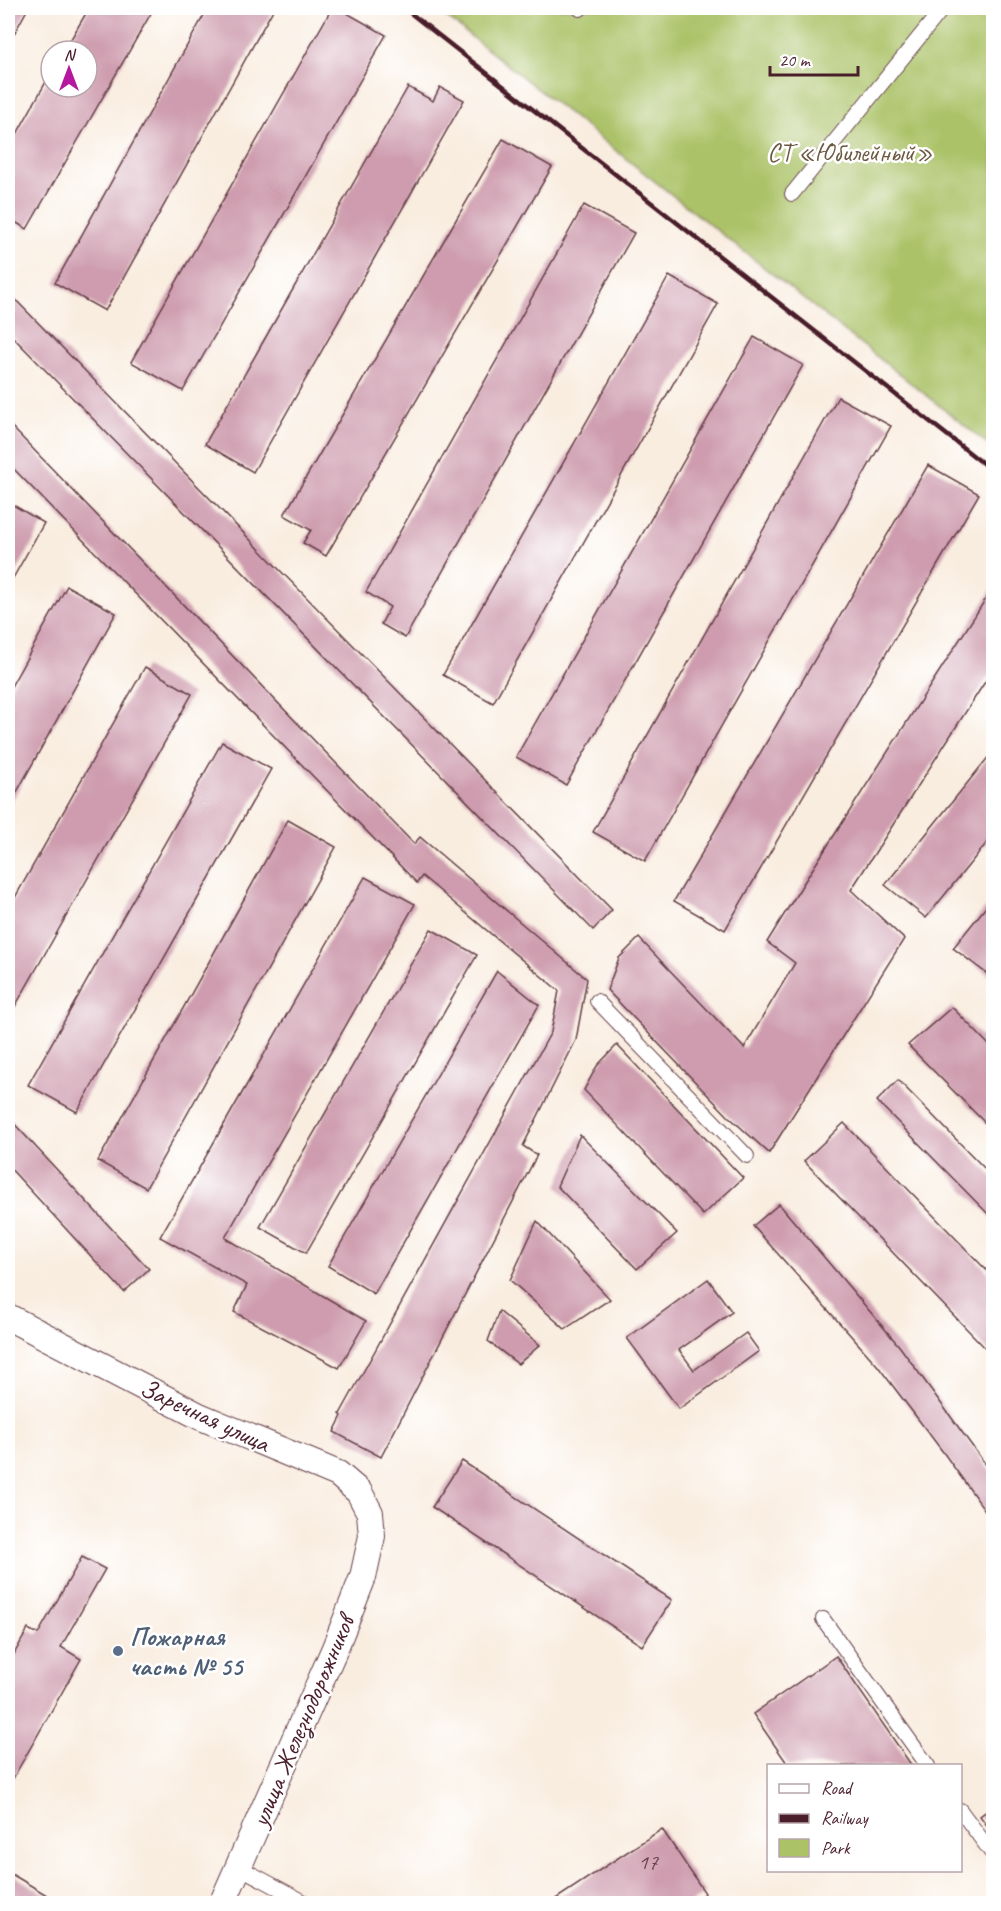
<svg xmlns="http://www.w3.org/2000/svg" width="1001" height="1911" font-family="Caveat,sans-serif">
	<rect width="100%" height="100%" fill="#fff"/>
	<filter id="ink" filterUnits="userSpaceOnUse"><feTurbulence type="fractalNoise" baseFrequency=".0167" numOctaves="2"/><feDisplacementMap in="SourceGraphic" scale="12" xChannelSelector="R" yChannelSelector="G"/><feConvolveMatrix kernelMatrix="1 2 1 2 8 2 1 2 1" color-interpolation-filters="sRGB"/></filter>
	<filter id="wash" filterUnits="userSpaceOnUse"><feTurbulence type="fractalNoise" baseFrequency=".008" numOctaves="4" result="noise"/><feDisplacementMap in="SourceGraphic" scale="24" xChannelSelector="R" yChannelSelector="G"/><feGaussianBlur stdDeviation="1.35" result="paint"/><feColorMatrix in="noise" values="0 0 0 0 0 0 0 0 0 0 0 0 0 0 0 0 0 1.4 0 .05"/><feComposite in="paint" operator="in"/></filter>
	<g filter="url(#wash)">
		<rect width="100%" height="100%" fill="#f9ede0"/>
		<polygon fill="#abc267" stroke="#7a7049" stroke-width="1.5" points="435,8 993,8 993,448"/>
		<g id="blocks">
			<g fill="#ce9cae">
				<polygon points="8,8 28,8 8,45"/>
				<polygon points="89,8 154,8 27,229 8,218 8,150 51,73 51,87 87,87 87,51 64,51"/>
				<polygon points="208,8 274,8 105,311 55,283"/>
				<polygon points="332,8 338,8 386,35 183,391 131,362"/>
				<polygon points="408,87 433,101 440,87 464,100 253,472 205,444"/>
				<polygon points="503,139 552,167 326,556 303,543 311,530 284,515"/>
				<polygon points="584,205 634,233 405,638 381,624 390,607 366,592"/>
				<polygon points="669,276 718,304 493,703 443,675"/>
				<polygon points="8,292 612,910 593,930 8,332"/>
				<polygon points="754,337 803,365 566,785 516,757"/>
				<polygon points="838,397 891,426 645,861 593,832"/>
				<polygon points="8,423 414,844 420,837 587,979 576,1040 523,1146 537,1155 381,1457 334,1432 342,1416 340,1414 551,1032 559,991 422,876 417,883 8,463"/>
				<polygon points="928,465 979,494 725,930 674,901"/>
				<polygon points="8,502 44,523 8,587"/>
				<polygon points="67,586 116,613 8,808 8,692"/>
				<polygon points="994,586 994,668 851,890 904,939 769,1153 728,1116 607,990 619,958 639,938 744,1048 795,963 767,942 803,884"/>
				<polygon points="145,667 192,694 8,1019 8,910"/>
				<polygon points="222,742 271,769 77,1112 28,1085"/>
				<polygon points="994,750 994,834 926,918 885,885"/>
				<polygon points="288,820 336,847 146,1188 98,1161"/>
				<polygon points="365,877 415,904 225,1238 366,1321 339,1368 234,1312 247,1285 160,1237"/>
				<polygon points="994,897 994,979 953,948"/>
				<polygon points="431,929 477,955 306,1253 260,1227"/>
				<polygon points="497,971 539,1005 374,1294 328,1266"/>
				<polygon points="952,1007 994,1050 994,1132 908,1045"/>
				<polygon points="617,1045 743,1178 703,1215 584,1090 597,1066"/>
				<polygon points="898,1080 994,1178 994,1220 877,1101"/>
				<polygon points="8,1117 149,1269 124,1292 8,1166"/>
				<polygon points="844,1123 994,1278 994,1357 804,1161"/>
				<polygon points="580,1135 677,1233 637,1269 557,1186"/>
				<polygon points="779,1204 900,1347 994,1476 994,1523 943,1452 877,1365 753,1226"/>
				<polygon points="537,1221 610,1299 565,1329 510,1280"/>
				<polygon points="708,1279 732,1312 679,1350 694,1370 746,1333 759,1351 679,1409 627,1338"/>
				<polygon points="499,1311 540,1345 518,1364 488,1341"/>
				<polygon points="462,1461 672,1600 642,1646 432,1507"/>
				<polygon points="82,1557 105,1569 61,1647 81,1659 8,1787 8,1665 28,1629 38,1634"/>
				<polygon points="836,1656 912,1766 789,1766 753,1714"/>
				<polygon points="994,1806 994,1835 980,1816"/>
				<polygon points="662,1829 705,1893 689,1904 548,1904"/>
				<polygon points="8,1872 62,1904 8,1904"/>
			</g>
		</g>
	</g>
	<g filter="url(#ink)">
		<use href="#blocks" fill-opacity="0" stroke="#643e46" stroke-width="1.5"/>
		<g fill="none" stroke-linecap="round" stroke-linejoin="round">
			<g stroke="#643e46" stroke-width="16">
				<g id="lane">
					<polyline points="580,9 580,8"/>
					<polyline points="792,194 943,8"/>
					<polyline points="597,1001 747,1156"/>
					<polyline points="823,1619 928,1766"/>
					<polyline points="960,1810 994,1856"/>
					<polyline points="239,1867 308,1904"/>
				</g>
			</g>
			<g stroke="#643e46" stroke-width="28">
				<polyline id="street" points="8,1317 199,1416 338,1474 359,1492 370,1513 372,1536 363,1577 335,1648 222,1904"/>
			</g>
			<use href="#lane" stroke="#fff" stroke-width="14"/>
			<use href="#street" stroke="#fff" stroke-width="26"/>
			<polyline stroke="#4a1f2b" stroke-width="4.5" points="404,8 994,472"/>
		</g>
	</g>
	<circle fill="#5c6f8a" stroke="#fff" stroke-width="2" cx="118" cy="1651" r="6"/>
	<g text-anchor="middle" stroke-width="5" stroke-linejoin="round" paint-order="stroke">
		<g font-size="22" fill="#6b3e4c">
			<text x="648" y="1869">17</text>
		</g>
		<g font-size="26" fill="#6c5840" stroke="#fff">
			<text x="850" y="161">СТ «Юбилейный»</text>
		</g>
		<g font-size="26" fill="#4a1f2b" stroke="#fff">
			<text transform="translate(205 1415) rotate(25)" y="9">Заречная улица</text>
			<text transform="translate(302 1721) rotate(-67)" y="9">улица Железнодорожников</text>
		</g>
		<g font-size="26" font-weight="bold" fill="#4e5e75" stroke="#fff" text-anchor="start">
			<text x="130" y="1645">Пожарная<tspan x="130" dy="30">часть № 55</tspan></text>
		</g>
	</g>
	<rect width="1001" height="1911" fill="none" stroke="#fff" stroke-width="30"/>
	<rect x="767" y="1764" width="195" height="108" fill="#ffffff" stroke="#b7a5aa" stroke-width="1.5"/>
	<rect x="779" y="1784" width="30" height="9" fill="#ffffff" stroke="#b7a5aa" stroke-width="1.5"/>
	<text x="821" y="1794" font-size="18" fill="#4a1f2b">Road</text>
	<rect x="779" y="1814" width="30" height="9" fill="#4a1f2b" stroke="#b7a5aa" stroke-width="1.5"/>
	<text x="821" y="1824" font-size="18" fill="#4a1f2b">Railway</text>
	<rect x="779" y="1839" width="30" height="18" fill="#abc267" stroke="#b7a5aa" stroke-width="1.5"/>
	<text x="821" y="1854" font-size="18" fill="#4a1f2b">Park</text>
	<g transform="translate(69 69)"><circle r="28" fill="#ffffff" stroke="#b7a5aa" stroke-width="1.5"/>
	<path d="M0-4.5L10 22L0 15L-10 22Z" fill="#b5179e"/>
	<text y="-9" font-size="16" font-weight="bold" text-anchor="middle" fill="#4a1f2b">N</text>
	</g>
	<path d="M770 66v9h88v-9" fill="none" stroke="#4a1f2b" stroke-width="3"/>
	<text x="779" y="66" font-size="18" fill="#4a1f2b" stroke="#ffffff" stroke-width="4.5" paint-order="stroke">20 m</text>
</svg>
